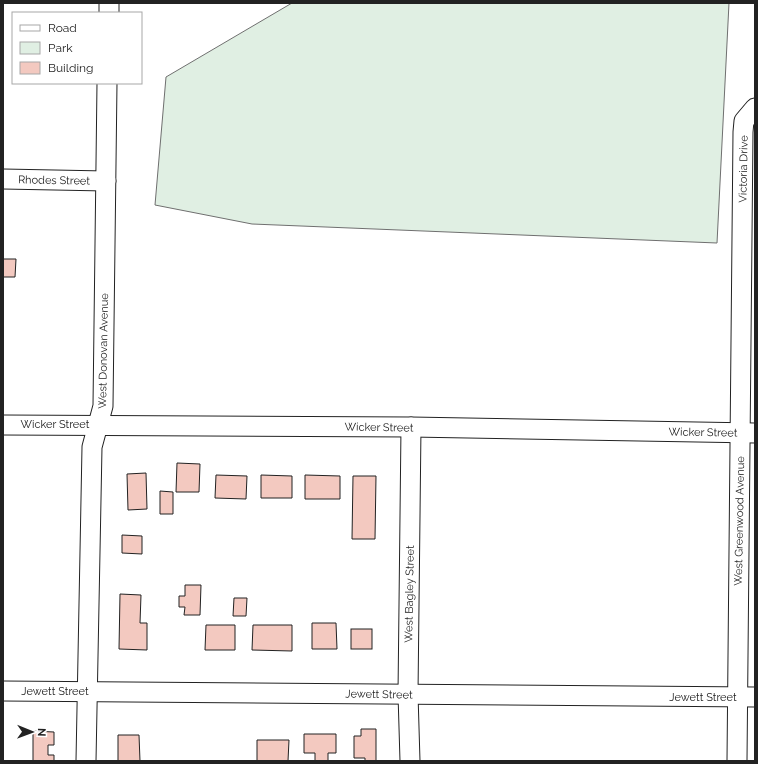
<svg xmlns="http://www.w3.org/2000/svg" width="758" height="764" font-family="Raleway,sans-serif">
	<rect width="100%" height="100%" fill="#fff"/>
	<polygon fill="#e0efe3" stroke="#6f6f6f" points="292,3 729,3 717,243 252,224 155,205 166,77"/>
	<g fill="#f3c9c0" stroke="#222">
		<polygon points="3,259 16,259 15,277 3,277"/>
		<polygon points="177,463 200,464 199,492 176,492"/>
		<polygon points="146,473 147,509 128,510 127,474"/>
		<polygon points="216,475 247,476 246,499 215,498"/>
		<polygon points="261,475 292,476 292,498 261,498"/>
		<polygon points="305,475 340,476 340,499 305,499"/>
		<polygon points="353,476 376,476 375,539 352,539"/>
		<polygon points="160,491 173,492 173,514 160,514"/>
		<polygon points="122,535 142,536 142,554 122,553"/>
		<polygon points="185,585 201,585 200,615 184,615 185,607 179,607 179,596 185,596"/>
		<polygon points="120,594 141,595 140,623 147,623 147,650 119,649"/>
		<polygon points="234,598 247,598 246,616 233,616"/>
		<polygon points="312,623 336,623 337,649 312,649"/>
		<polygon points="206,625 235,625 235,650 205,650"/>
		<polygon points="253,625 292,625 292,651 252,650"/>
		<rect x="351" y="629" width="21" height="20"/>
		<polygon points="361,729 376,729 376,761 365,761 365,758 354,758 354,736 361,736"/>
		<polygon points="33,731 54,732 54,745 48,745 48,755 54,755 54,761 33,761"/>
		<polygon points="304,734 336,734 336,753 328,753 328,761 315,761 315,753 304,753"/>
		<polygon points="118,735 139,735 140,761 118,761"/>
		<polygon points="257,740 289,740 288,761 257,761"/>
	</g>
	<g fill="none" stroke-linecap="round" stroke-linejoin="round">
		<g stroke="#222" stroke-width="21">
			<g id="minor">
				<polyline points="109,13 109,3"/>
				<polyline points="3,179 106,181"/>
				<polyline points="3,425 411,427 755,433"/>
				<polyline points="3,691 755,697"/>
				<polyline points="86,761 92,447 103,406 107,83"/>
				<polyline points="410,761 408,694 411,427"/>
				<polyline points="737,761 743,132 744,121 755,108"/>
			</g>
		</g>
		<use href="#minor" stroke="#fff" stroke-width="19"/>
	</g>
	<g text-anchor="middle" stroke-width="3" stroke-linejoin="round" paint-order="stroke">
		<g font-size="11" fill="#222" stroke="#fff">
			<text transform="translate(743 169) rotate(-89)" y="4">Victoria Drive</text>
			<text transform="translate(54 180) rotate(1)" y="4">Rhodes Street</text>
			<text transform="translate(103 351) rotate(-89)" y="4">West Donovan Avenue</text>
			<text x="55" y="428">Wicker Street</text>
			<text transform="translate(379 427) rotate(1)" y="4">Wicker Street</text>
			<text transform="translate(703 432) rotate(1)" y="4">Wicker Street</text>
			<text transform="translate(739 521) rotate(-89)" y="4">West Greenwood Avenue</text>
			<text transform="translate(409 594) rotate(-89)" y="4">West Bagley Street</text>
			<text x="55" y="695">Jewett Street</text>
			<text transform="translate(379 694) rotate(1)" y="4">Jewett Street</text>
			<text x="703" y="701">Jewett Street</text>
		</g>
	</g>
	<rect width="758" height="764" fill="none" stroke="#222222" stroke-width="8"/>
	<rect x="12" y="12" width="130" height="72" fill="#ffffff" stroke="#a7a7a7"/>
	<rect x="20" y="25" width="20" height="6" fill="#ffffff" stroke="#a7a7a7"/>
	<text x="48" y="32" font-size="12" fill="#222222">Road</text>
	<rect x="20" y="42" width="20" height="12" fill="#e0efe3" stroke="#a7a7a7"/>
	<text x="48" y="52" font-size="12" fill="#222222">Park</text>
	<rect x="20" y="62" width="20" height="12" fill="#f3c9c0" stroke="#a7a7a7"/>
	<text x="48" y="72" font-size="12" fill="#222222">Building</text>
	<g transform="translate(32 732) rotate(91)" stroke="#ffffff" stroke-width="3" paint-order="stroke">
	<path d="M0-3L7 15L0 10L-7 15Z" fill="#222222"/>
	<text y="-6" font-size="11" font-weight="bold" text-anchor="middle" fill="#222222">N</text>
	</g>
</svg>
